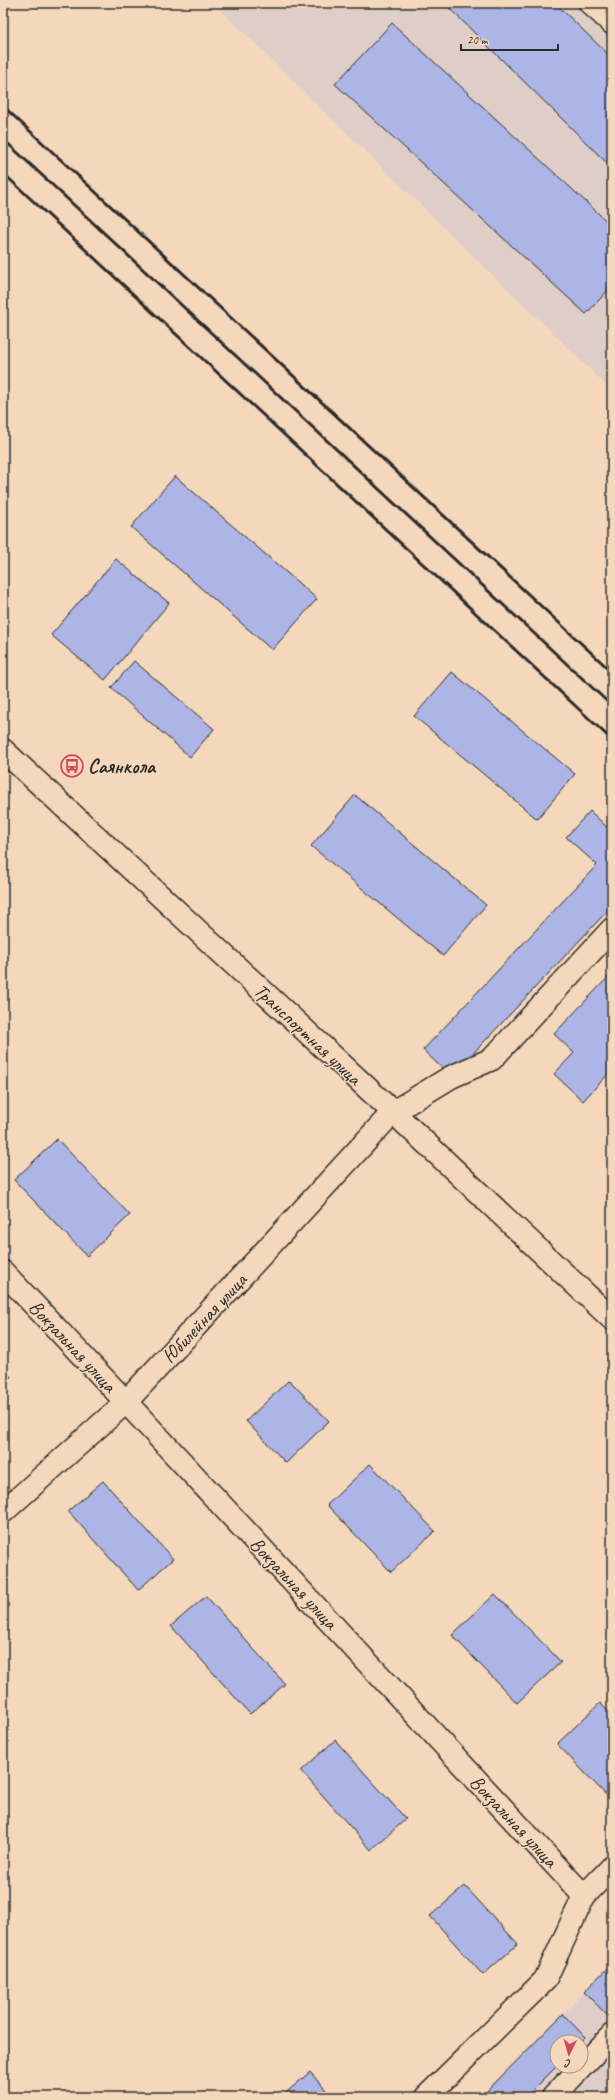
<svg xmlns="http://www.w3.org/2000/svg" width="615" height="2100" font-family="Caveat,sans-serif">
	<rect width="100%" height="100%" fill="#f5d8bb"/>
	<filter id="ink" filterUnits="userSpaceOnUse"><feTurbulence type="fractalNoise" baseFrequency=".025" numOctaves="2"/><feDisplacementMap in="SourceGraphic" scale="8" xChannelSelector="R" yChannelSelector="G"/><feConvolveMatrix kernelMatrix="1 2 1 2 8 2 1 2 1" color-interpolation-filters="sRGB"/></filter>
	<g filter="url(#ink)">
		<g fill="#dfcec8" fill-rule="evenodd">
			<polygon points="213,3 612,3 612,391"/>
			<path d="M612,1964V2097H480ZM557,2042H581V2066H557Z"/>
		</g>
		<g fill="#acb5e5" stroke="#2b2b2b">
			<polygon points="444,3 555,3 612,58 612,168"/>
			<polygon points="392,23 612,226 612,286 586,314 335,84"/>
			<polygon points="175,476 317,599 272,650 131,527"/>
			<polygon points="116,559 169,603 105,680 51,635"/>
			<polygon points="134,661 214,729 190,757 111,688"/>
			<polygon points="452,672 575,774 537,819 414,716"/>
			<polygon points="355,795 486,905 443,956 311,846"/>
			<polygon points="590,811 612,832 612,906 451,1077 423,1050 597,865 566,837"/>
			<polygon points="612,973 612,1070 583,1101 554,1074 574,1053 554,1034"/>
			<polygon points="57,1139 130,1215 87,1256 14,1180"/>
			<polygon points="3,1368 11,1377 3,1384"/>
			<polygon points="289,1380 329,1421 286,1463 246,1421"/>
			<polygon points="370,1464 435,1531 391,1572 327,1505"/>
			<polygon points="103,1481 173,1559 138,1590 68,1511"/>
			<polygon points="495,1594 561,1662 517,1703 452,1635"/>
			<polygon points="206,1596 285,1684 250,1714 171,1626"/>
			<polygon points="600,1703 612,1715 612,1801 557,1744"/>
			<polygon points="335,1740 406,1819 371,1850 301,1771"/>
			<polygon points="465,1886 518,1944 483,1975 430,1916"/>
			<polygon points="611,1964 612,2010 607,2015 584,1992"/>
			<polygon points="563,2014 585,2037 580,2042 557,2042 557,2066 526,2097 481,2097"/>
			<polygon points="310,2072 332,2097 281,2097"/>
		</g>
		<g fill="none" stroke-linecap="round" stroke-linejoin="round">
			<g stroke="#2b2b2b" stroke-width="25">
				<g id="minor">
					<polyline points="590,3 612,23"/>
					<polyline points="3,750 393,1112 612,1319"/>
					<polyline points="3,1272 126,1402 584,1896"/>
					<polyline points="3,1512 126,1402 393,1112 451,1077 492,1059 612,929"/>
					<polyline points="426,2097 545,1980 584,1896 612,1867"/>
					<polyline points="553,2097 612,2035"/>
				</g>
			</g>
			<use href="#minor" stroke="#f5d8bb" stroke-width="22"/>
			<g stroke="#2b2b2b" stroke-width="3">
				<polyline points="3,106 612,672"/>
				<polyline points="3,139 612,706"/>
				<polyline points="3,173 612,740"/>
			</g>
		</g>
	</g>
	<defs>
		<g id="bus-ring" transform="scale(1.15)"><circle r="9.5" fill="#f5d8bb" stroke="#d1495b" stroke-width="1.5"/><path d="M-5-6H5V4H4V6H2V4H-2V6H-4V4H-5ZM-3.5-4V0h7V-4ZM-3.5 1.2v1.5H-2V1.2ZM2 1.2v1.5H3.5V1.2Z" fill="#d1495b"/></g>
	</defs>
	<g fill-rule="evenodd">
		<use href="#bus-ring" x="72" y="766"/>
	</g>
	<g text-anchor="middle" stroke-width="3" stroke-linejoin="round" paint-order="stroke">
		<g font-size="20" font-weight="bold" fill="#2b2b2b" stroke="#f5d8bb" text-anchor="start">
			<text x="88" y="773">Саянкола</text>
		</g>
		<g font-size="20" fill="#2b2b2b" stroke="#f5d8bb">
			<text transform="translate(308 1034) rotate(43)" y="7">Транспортная улица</text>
			<text transform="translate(204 1318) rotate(-47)" y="7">Юбилейная улица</text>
			<text transform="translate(73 1346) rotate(47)" y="7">Вокзальная улица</text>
			<text transform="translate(294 1583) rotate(47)" y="7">Вокзальная улица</text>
			<text transform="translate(514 1821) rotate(47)" y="7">Вокзальная улица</text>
		</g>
	</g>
	<rect width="615" height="2100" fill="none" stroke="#f5d8bb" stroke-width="16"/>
	<rect x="8" y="8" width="599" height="2084" fill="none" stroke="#2b2b2b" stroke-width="1.5" filter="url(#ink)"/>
	<g transform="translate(569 2054) rotate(185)"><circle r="19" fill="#f5d8bb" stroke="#a49381"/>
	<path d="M0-3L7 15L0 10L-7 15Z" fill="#d1495b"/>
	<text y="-6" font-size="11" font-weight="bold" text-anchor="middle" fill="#2b2b2b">С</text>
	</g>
	<path d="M461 44v6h97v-6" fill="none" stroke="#2b2b2b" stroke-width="2"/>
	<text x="467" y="44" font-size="12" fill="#2b2b2b" stroke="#f5d8bb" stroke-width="3" paint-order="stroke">20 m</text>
</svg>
